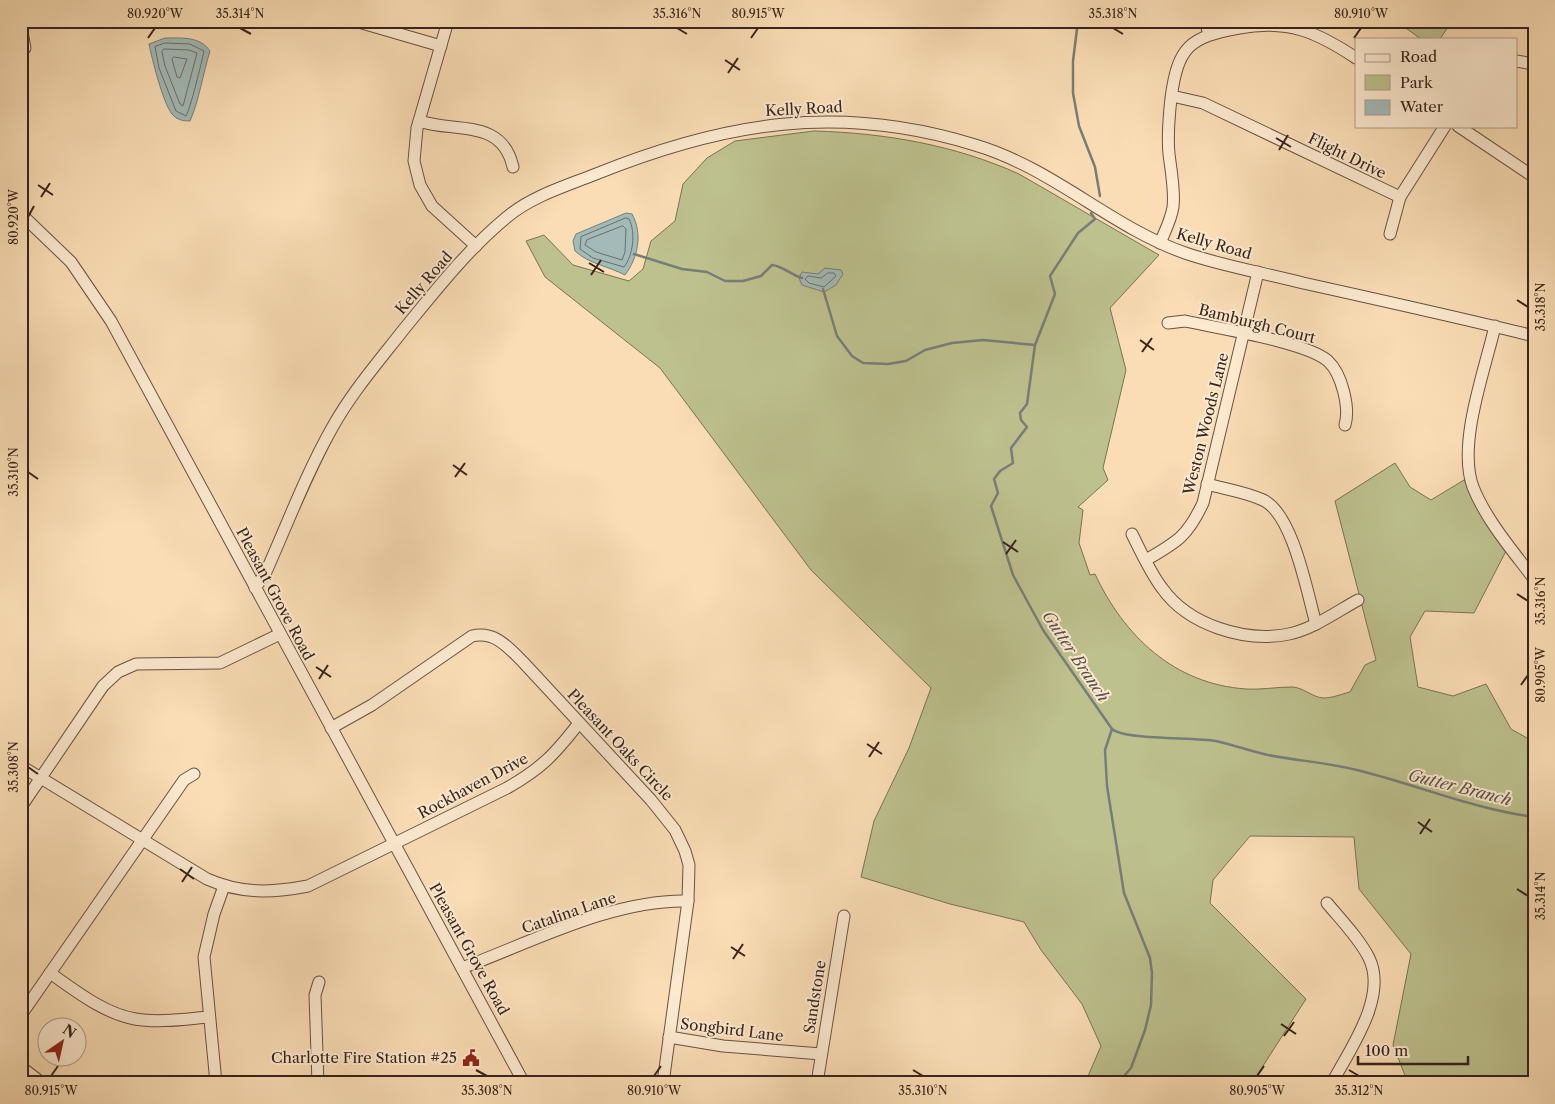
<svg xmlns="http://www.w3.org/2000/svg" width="1555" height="1104" font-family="'Libre Caslon Text',serif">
	<rect width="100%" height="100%" fill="#faddb5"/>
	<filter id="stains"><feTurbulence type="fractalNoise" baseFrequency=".004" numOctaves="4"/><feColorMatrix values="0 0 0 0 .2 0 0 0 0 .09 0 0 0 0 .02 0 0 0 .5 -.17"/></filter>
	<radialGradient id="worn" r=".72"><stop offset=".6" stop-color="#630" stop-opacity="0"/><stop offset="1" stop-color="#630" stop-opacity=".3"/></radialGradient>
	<g fill="#bdc18e" stroke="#7a7255">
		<polygon points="1396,21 1452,21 1440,39 1421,39"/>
		<path d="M814,131C885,133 955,145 1019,174L1159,255L1110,308L1126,370L1103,468L1108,480L1078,507L1083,510L1079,543L1090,575L1095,574C1124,636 1174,684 1246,689C1261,690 1276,687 1292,687C1303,687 1313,698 1324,698C1332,698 1342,694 1350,692L1365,665L1376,660L1335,501L1395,463L1410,487L1431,500L1464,480L1506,551L1474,613L1425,611L1410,637L1418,687L1453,696L1486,684L1511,729L1534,742V1083H1408L1393,1045L1411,954L1359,889L1354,837L1250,836L1213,880L1210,903L1306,999L1252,1083H1085L1101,1046L1082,1004L1041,950L1024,922L950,904L861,877L874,821L909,748L931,688L811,570L660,368L545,277L526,241L544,235L573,265L629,281L643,269L651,241L675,221L683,184L707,158L735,141Z"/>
	</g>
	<g fill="#a2bab8" stroke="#777e7a">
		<path d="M165,38C181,38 200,36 210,51C203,73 199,101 190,121C183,121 177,120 172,114C163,103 152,59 149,44Z"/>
		<path d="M626,213L632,214C643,233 638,258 625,275C608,266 589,264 575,251L573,241L576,234Z"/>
		<polygon points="825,268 841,270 843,274 836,285 824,292 802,285 799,278 802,272 818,274"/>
	</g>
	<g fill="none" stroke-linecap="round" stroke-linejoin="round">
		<g stroke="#6c6f6a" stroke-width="1">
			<path d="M165,43L190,44L204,51C202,61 190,110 186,116L176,111L159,68L155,47Z"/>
			<polygon points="164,49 189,50 197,53 183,106 180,104 165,66 162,52"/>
			<polygon points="174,57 187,59 180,78 177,77 172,59"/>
			<path d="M626,218L629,219C636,232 633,256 624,267L593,258L580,249L581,237Z"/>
			<polygon points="623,226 626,229 625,252 622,260 596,252 585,245 587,240"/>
			<polygon points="828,273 834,273 836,276 824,287 809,283 805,279 808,276 821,278"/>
		</g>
		<g stroke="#777e7a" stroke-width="2.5">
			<polyline points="1078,21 1073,61 1073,93 1079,126 1095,167 1100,196"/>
			<path d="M1091,213L1095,219L1078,233L1050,276L1055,294L1035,345L1027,404L1020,413L1021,420L1027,427L1011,448L1013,463L1000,471L994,479L998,493L991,506L1013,575L1043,630L1112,729C1124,740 1194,737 1216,741C1234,745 1250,751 1268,755C1299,761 1331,763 1361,771C1420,786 1474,809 1534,817"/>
			<path d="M634,254L682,269L707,272L725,281H743L761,276L772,265C783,266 791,275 802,278"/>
			<polyline points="823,289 837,336 852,356 863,363 888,364 906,361 925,350 952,343 983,340 1035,345"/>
			<polyline points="1112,729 1105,750 1107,786 1115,836 1124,893 1150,958 1152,973 1151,1005 1145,1030 1131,1068 1118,1083"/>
		</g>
		<g stroke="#685242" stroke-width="13">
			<g id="minor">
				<polyline points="355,21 441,46"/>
				<polyline points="448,21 417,128 414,161 420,185 432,206 476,246"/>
				<polyline points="1205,21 1209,34"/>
				<polyline points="21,27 25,48"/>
				<polyline points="1516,61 1534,64"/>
				<polyline points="1172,96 1203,103 1400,197"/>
				<path d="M419,121C455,133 502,118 513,167"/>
				<polyline points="1458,126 1534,177"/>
				<polyline points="21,214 71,262 111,321 524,1083"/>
				<polyline points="1390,234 1400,197 1445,126"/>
				<path d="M1160,243C1165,231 1171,220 1173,207C1175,190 1171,171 1169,154C1167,135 1169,117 1171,98C1178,47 1189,37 1239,28C1288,19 1317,32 1356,58"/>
				<path d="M1168,323L1185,321C1217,328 1306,342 1328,361C1342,374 1350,408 1345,425"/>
				<path d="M1495,326C1485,370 1457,444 1473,487C1486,520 1513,551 1534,579"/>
				<path d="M1207,484C1225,489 1246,492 1263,500C1293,514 1307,592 1316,624"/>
				<path d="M1132,534C1141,552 1150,572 1162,588C1188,625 1245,643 1289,634C1313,629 1336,612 1358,600"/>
				<path d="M1146,560C1177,542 1187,537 1203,503L1258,272"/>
				<path d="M255,588L265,574C287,525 306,474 332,428C352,392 379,361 404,329C436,290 468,249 507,217C532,196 566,186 596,174C725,122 839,103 975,145C1053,168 1111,227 1185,253C1223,266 1264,273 1303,283C1380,300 1457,317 1534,336"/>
				<path d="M331,728L372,705L472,636C495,631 508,647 523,662L651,800L675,830L685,851L689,865L688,901L663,1083"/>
				<path d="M21,766L207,879C241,894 272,893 308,886L507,788C542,768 555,754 579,723"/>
				<polyline points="21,807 103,686 118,672 136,664 220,663 280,634"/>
				<path d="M1327,903C1341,920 1359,938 1369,958C1388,997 1350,1049 1332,1083"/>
				<path d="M462,968C532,942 613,899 688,901"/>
				<path d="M50,973C76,991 103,1013 135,1019C158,1023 185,1019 208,1017"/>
				<polyline points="21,1015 184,780 194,774"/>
				<polyline points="669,1037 723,1046 821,1054"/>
				<polyline points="21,1067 42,1083"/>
				<polyline points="216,1083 204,957 214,914 224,886"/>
				<polyline points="318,1083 315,995 319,982"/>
				<polyline points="817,1083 844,916"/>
			</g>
		</g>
		<use href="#minor" stroke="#fce9cf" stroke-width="11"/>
	</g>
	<path fill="none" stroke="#37241c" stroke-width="2" d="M240,28L251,34M677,28L687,34M1113,28L1123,34M148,38L155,28M751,38L758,28M1354,38L1361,28M725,60L740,70M728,73L738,58M1276,138L1291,147M1279,150L1288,135M38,185L53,195M41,197L50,183M28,217L34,206M589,263L604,272M591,275L601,260M1517,300L1528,307M1140,340L1154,350M1142,352L1152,338M453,465L467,475M28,472L38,479M455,477L465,463M1003,542L1018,552M1006,554L1016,540M1517,594L1528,601M316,667L331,677M319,679L328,665M1521,685L1528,675M867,744L882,754M869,757L879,742M28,767L38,774M1418,822L1432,832M1420,834L1430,819M180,869L194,879M182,882L192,867M1517,889L1528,896M731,947L745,956M733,959L743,944M1281,1024L1296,1034M1284,1036L1294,1022M476,1070L487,1076M913,1070L923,1076M1349,1070L1359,1076M51,1076L58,1066M654,1076L661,1066M1257,1076L1264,1066"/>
	<defs>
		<g id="civic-bare" transform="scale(1.35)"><path d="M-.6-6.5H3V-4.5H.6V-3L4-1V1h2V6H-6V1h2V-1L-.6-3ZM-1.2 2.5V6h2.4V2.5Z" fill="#8f2418" stroke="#fce9cf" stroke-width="2.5" paint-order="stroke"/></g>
	</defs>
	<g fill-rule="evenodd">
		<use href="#civic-bare" x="471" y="1058"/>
	</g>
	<g text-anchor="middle" stroke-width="4" stroke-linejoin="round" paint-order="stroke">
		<g font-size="15" fill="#37241c" stroke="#fce9cf">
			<text transform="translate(804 109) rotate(-3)" y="5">Kelly Road</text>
			<text transform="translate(1347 156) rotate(26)" y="5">Flight Drive</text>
			<text transform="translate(1214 244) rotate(16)" y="5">Kelly Road</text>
			<text transform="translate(424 283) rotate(-49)" y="5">Kelly Road</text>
			<text transform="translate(1257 324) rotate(14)" y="5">Bamburgh Court</text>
			<text transform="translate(1206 424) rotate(-76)" y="5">Weston Woods Lane</text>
			<text transform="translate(275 594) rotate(62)" y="5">Pleasant Grove Road</text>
			<text transform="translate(620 745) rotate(47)" y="5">Pleasant Oaks Circle</text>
			<text transform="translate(473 786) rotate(-28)" y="5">Rockhaven Drive</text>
			<text transform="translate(569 913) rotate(-19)" y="5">Catalina Lane</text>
			<text transform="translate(469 949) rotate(61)" y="5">Pleasant Grove Road</text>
			<text transform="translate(815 997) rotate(-81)" y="5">Sandstone</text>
			<text transform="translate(732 1030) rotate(7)" y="5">Songbird Lane</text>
		</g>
		<g font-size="15" fill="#37241c" stroke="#fce9cf" text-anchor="end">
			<text x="457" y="1063">Charlotte Fire Station #25</text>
		</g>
		<g font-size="16" font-style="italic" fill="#57514b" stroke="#fce9cf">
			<text transform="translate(1076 656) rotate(56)" y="6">Gutter Branch</text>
			<text transform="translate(1460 787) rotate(14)" y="6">Gutter Branch</text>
		</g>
	</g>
	<rect width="1555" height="1104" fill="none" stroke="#faddb5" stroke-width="55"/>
	<rect x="1355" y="38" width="162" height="90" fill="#fce9cf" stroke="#ad9a87"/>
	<rect x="1365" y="54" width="25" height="8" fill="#fce9cf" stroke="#ad9a87"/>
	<text x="1400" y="62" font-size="15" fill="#37241c">Road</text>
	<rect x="1365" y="75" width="25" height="15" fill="#bdc18e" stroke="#ad9a87"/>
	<text x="1400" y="88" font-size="15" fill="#37241c">Park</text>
	<rect x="1365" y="100" width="25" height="15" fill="#a2bab8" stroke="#ad9a87"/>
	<text x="1400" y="112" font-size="15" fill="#37241c">Water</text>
	<g transform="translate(62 1042) rotate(34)"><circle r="24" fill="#fce9cf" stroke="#ad9a87"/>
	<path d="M0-4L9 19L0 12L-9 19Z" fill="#8f2418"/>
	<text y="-8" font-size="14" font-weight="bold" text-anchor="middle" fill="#37241c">N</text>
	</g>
	<path d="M1358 1056v8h110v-8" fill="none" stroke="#37241c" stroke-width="2.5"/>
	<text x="1365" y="1056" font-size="15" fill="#37241c" stroke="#fce9cf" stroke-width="4" paint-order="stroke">100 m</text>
	<rect x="28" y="28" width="1500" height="1048" fill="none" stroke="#37241c" stroke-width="2"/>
	<g font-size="12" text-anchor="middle" fill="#37241c">
		<text x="155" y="18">80.920°W</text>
		<text x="240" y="18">35.314°N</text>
		<text x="677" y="18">35.316°N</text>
		<text x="758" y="18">80.915°W</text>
		<text x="1113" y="18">35.318°N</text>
		<text x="1361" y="18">80.910°W</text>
		<text transform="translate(14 217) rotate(-90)" y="4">80.920°W</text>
		<text transform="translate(1541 307) rotate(-90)" y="4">35.318°N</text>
		<text transform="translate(14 472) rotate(-90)" y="4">35.310°N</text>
		<text transform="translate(1541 601) rotate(-90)" y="4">35.316°N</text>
		<text transform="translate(1541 675) rotate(-90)" y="4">80.905°W</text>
		<text transform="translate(14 767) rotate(-90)" y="4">35.308°N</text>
		<text transform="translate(1541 896) rotate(-90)" y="4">35.314°N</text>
		<text x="51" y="1095">80.915°W</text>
		<text x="487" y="1095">35.308°N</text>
		<text x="654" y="1095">80.910°W</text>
		<text x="923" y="1095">35.310°N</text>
		<text x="1257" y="1095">80.905°W</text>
		<text x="1359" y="1095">35.312°N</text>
	</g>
	<rect width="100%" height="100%" filter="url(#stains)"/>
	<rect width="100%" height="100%" fill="url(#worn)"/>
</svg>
